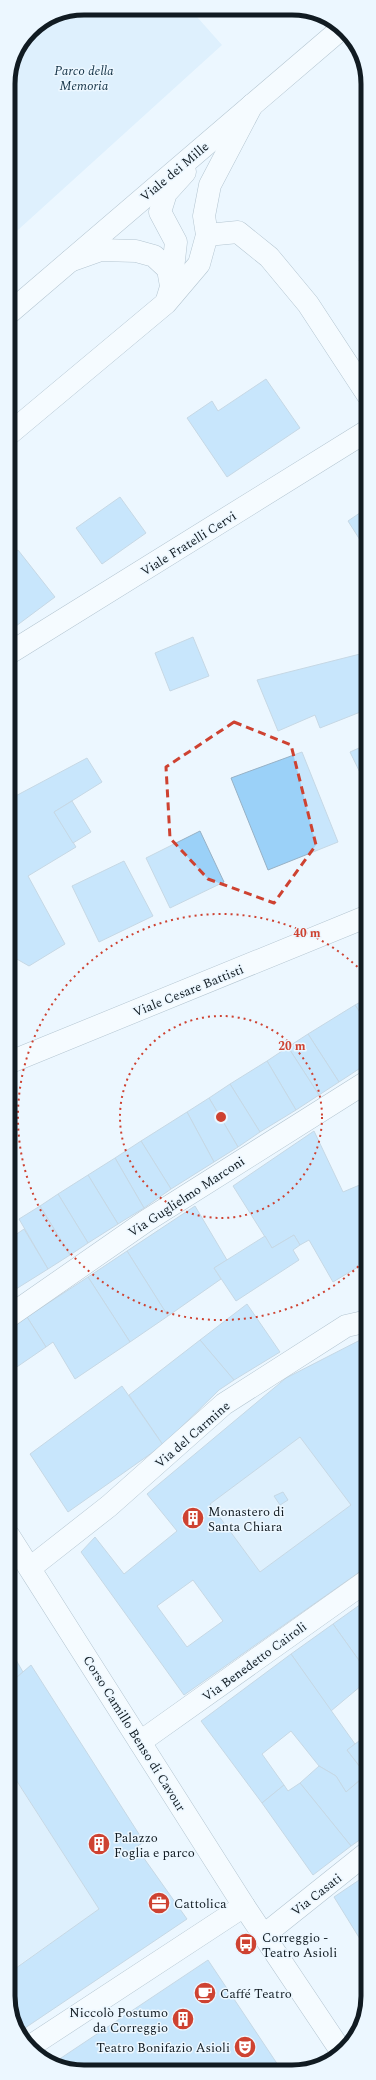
<svg xmlns="http://www.w3.org/2000/svg" width="376" height="2080" font-family="Spectral,serif">
	<rect width="100%" height="100%" fill="#ecf7ff"/>
	<g fill="#cce6fa">
		<polygon points="84,8 190,9 222,45 8,239 8,79 30,30 55,14"/>
		<polygon points="300,1437 351,1505 260,1572 210,1504"/>
		<polygon points="9,1770 99,1909 9,1972"/>
	</g>
	<g fill="#9bd1f8" stroke="#97b1c5" fill-rule="evenodd">
		<polygon points="367,255 367,274 359,260"/>
		<polygon points="266,379 300,428 227,477 187,418 212,401 218,411"/>
		<polygon points="120,497 146,533 102,564 76,528"/>
		<polygon points="367,508 367,551 348,521"/>
		<polygon points="18,550 55,597 8,632 8,557"/>
		<polygon points="193,637 209,676 170,691 155,653"/>
		<polygon points="368,652 368,709 320,728 315,715 278,731 257,680"/>
		<polygon points="368,744 368,789 350,752"/>
		<polygon points="302,752 338,842 268,870 231,778"/>
		<polygon points="87,758 102,782 54,812 76,847 28,876 65,944 29,966 8,954 8,800"/>
		<polygon points="72,801 91,832 73,843 54,812"/>
		<polygon points="200,831 224,882 170,908 146,858"/>
		<polygon points="124,861 153,916 99,942 72,886"/>
		<polygon points="368,998 368,1024 355,1005"/>
		<polygon points="355,1005 368,1024 368,1063 339,1082 308,1034"/>
		<polygon points="308,1034 339,1082 319,1095 288,1047"/>
		<polygon points="288,1047 319,1095 296,1110 267,1061"/>
		<polygon points="267,1061 296,1110 260,1132 230,1084"/>
		<polygon points="230,1084 260,1132 238,1147 209,1098"/>
		<polygon points="209,1098 238,1147 214,1162 187,1112"/>
		<polygon points="187,1112 214,1162 171,1189 141,1141"/>
		<polygon points="314,1131 343,1192 362,1184 368,1199 368,1261 333,1282 309,1240 300,1245 294,1235 272,1248 233,1186"/>
		<polygon points="141,1141 171,1189 144,1208 115,1158"/>
		<polygon points="115,1158 144,1208 118,1224 88,1175"/>
		<polygon points="88,1175 118,1224 88,1243 58,1194"/>
		<polygon points="58,1194 88,1243 70,1255 40,1206"/>
		<polygon points="40,1206 70,1255 48,1269 19,1219"/>
		<polygon points="195,1206 227,1260 214,1268 221,1279 168,1316 127,1251"/>
		<polygon points="24,1229 48,1269 8,1294 8,1240"/>
		<polygon points="294,1235 300,1245 293,1250 299,1260 236,1301 214,1268 265,1236 272,1248"/>
		<polygon points="127,1251 168,1316 130,1342 88,1277"/>
		<polygon points="88,1277 130,1342 75,1379 53,1342 46,1347 27,1317"/>
		<polygon points="247,1304 280,1352 234,1380 200,1340"/>
		<polygon points="27,1317 46,1347 8,1373 8,1330"/>
		<path d="M368,1336V1437L364,1439L368,1444V1566L184,1695L81,1552L95,1537L124,1574L177,1531L147,1494L286,1378ZM300,1437L351,1505L260,1572L210,1504ZM193,1580L223,1621L187,1647L157,1606Z"/>
		<polygon points="200,1340 234,1380 219,1390 163,1445 129,1395"/>
		<polygon points="122,1386 163,1445 68,1512 30,1454"/>
		<polygon points="283,1492 288,1500 280,1505 274,1496"/>
		<polygon points="368,1599 368,1673 333,1624"/>
		<polygon points="333,1624 368,1673 368,1680 331,1711 291,1654"/>
		<polygon points="9,1648 23,1672 9,1684"/>
		<polygon points="291,1654 355,1744 347,1750 366,1775 346,1792 336,1776 319,1766 291,1731 262,1754 284,1785 262,1803 201,1721"/>
		<polygon points="31,1665 144,1842 136,1847 187,1919 25,2028 9,2001 9,1973 99,1909 9,1769 9,1684"/>
		<polygon points="367,1735 368,1736 368,1777 347,1750"/>
		<polygon points="319,1766 336,1776 346,1792 366,1775 368,1777 368,1834 351,1846 300,1783"/>
		<polygon points="300,1783 351,1846 313,1875 262,1803 284,1785 288,1791"/>
		<polygon points="368,1874 368,1952 334,1897"/>
		<polygon points="208,1960 282,2071 69,2070 55,2062"/>
	</g>
	<g fill="none" stroke-linecap="round" stroke-linejoin="round">
		<g stroke="#6f889a" stroke-width="23">
			<g id="street">
				<polyline points="207,235 238,232 269,257 308,304 367,394"/>
				<polyline points="70,261 101,250 136,251 154,256 168,269 171,286"/>
				<polyline points="167,300 171,287 176,242 160,212 166,193 185,172"/>
				<polyline points="8,435 166,303 199,264 207,235 204,216 210,185 252,105"/>
				<polyline points="8,654 367,431"/>
				<polyline points="8,1317 146,1221 368,1081"/>
				<polyline points="9,1536 244,1906 341,2051"/>
				<polyline points="30,1568 109,1506 224,1404 346,1326 368,1321"/>
				<polyline points="140,1742 368,1580"/>
				<polyline points="264,1935 368,1852"/>
				<polyline points="29,2047 244,1906"/>
			</g>
		</g>
		<g stroke="#6f889a" stroke-width="23">
			<g id="secondary">
				<polyline points="8,314 341,29"/>
				<polyline points="8,1063 368,916"/>
			</g>
		</g>
		<use href="#street" stroke="#fff" stroke-width="22"/>
		<use href="#secondary" stroke="#fff" stroke-width="22"/>
	</g>
	<path d="M0 0H376V2080H0ZM234,722L291,745L316,845L274,903L208,879L170,838L166,767Z" fill="#ecf7ff" fill-opacity=".55" fill-rule="evenodd"/>
	<path fill="none" stroke="#ce4231" stroke-width="3" stroke-dasharray="8 5" stroke-linejoin="round" d="M234,722L291,745L316,845L274,903L208,879L170,838L166,767Z"/>
	<g fill="none" stroke="#ce4231" stroke-width="2" stroke-dasharray="2 4">
		<circle cx="221" cy="1117" r="101"/>
		<path d="M367 1258A203 203 0 1 1 367 976"/>
	</g>
	<defs>
		<g id="building-disc" transform="scale(1.15)"><circle r="9.5" fill="#ce4231" stroke="#ecf7ff"/><path d="M-4-6H4V6H1V3H-1V6H-4ZM-2.5-4.3h1.7v1.8h-1.7ZM.8-4.3h1.7v1.8H.8ZM-2.5-1h1.7V.8h-1.7ZM.8-1h1.7V.8H.8Z" fill="#fff"/></g>
		<g id="office-disc" transform="scale(1.15)"><circle r="9.5" fill="#ce4231" stroke="#ecf7ff"/><path d="M-6-3h4V-5.5h4V-3h4V5H-6ZM-1-4.5V-3h2v-1.5ZM-6 0V1H6V0Z" fill="#fff"/></g>
		<g id="bus-disc" transform="scale(1.15)"><circle r="9.5" fill="#ce4231" stroke="#ecf7ff"/><path d="M-5-6H5V4H4V6H2V4H-2V6H-4V4H-5ZM-3.5-4V0h7V-4ZM-3.5 1.2v1.5H-2V1.2ZM2 1.2v1.5H3.5V1.2Z" fill="#fff"/></g>
		<g id="cafe-disc" transform="scale(1.15)"><circle r="9.5" fill="#ce4231" stroke="#ecf7ff"/><path d="M-5.5-4.5H6V0H3Q3 3.5 0 3.5H-2.5Q-5.5 3.5-5.5 0ZM3-3.2v2h1.7v-2ZM-6 4.5H4V6H-6Z" fill="#fff"/></g>
		<g id="theatre-disc" transform="scale(1.15)"><circle r="9.5" fill="#ce4231" stroke="#ecf7ff"/><path d="M-5-5.5Q0-4 5-5.5V0Q5 5 0 6Q-5 5-5 0ZM-3.3-2.5H-1v1.5H-3.3ZM1-2.5H3.3v1.5H1ZM-2.8 1Q0 5.5 2.8 1Z" fill="#fff"/></g>
	</defs>
	<g fill-rule="evenodd">
		<use href="#building-disc" x="193" y="1518"/>
		<use href="#building-disc" x="99" y="1844"/>
		<use href="#office-disc" x="159" y="1903"/>
		<use href="#bus-disc" x="246" y="1944"/>
		<use href="#cafe-disc" x="205" y="1993"/>
		<use href="#building-disc" x="183" y="2019"/>
		<use href="#theatre-disc" x="245" y="2047"/>
	</g>
	<g text-anchor="middle" stroke-width="3" stroke-linejoin="round" paint-order="stroke">
		<g font-size="13" font-style="italic" fill="#133246" stroke="#ecf7ff">
			<text x="84" y="75">Parco della<tspan x="84" dy="15">Memoria</tspan></text>
		</g>
		<g font-size="13" fill="#111b22" stroke="#ecf7ff">
			<text transform="translate(174 171) rotate(-40)" y="5">Viale dei Mille</text>
			<text transform="translate(188 543) rotate(-32)" y="5">Viale Fratelli Cervi</text>
			<text transform="translate(188 990) rotate(-22)" y="5">Viale Cesare Battisti</text>
			<text transform="translate(186 1196) rotate(-33)" y="5">Via Guglielmo Marconi</text>
			<text transform="translate(192 1434) rotate(-41)" y="5">Via del Carmine</text>
			<text transform="translate(254 1661) rotate(-36)" y="5">Via Benedetto Cairoli</text>
			<text transform="translate(135 1733) rotate(58)" y="5">Corso Camillo Benso di Cavour</text>
			<text transform="translate(316 1894) rotate(-38)" y="5">Via Casati</text>
		</g>
		<g font-size="13" fill="#111b22" stroke="#ecf7ff" text-anchor="start">
			<text x="208" y="1516">Monastero di<tspan x="208" dy="15">Santa Chiara</tspan></text>
			<text x="114" y="1842">Palazzo<tspan x="114" dy="15">Foglia e parco</tspan></text>
			<text x="174" y="1908">Cattolica</text>
			<text x="262" y="1942">Correggio -<tspan x="262" dy="15">Teatro Asioli</tspan></text>
			<text x="220" y="1998">Caffé Teatro</text>
			<text x="168" y="2017" text-anchor="end">Niccolò Postumo<tspan x="168" dy="15">da Correggio</tspan></text>
			<text x="230" y="2052" text-anchor="end">Teatro Bonifazio Asioli</text>
		</g>
	</g>
	<path d="M0 0H376V2080H0ZM84 15H292A69 69 0 0 1 361 84V1996A69 69 0 0 1 292 2065H84A69 69 0 0 1 15 1996V84A69 69 0 0 1 84 15Z" fill="#ecf7ff" fill-rule="evenodd"/>
	<path fill="none" stroke="#111b22" stroke-width="5" d="M84 15H292A69 69 0 0 1 361 84V1996A69 69 0 0 1 292 2065H84A69 69 0 0 1 15 1996V84A69 69 0 0 1 84 15Z"/>
	<circle cx="221" cy="1117" r="6" fill="#ce4231" stroke="#ecf7ff" stroke-width="2"/>
	<g font-size="12" text-anchor="middle" font-weight="bold" fill="#ce4231" stroke="#ecf7ff" stroke-width="3" stroke-linejoin="round" paint-order="stroke">
		<text x="307" y="937">40 m</text>
		<text x="292" y="1050">20 m</text>
	</g>
</svg>
